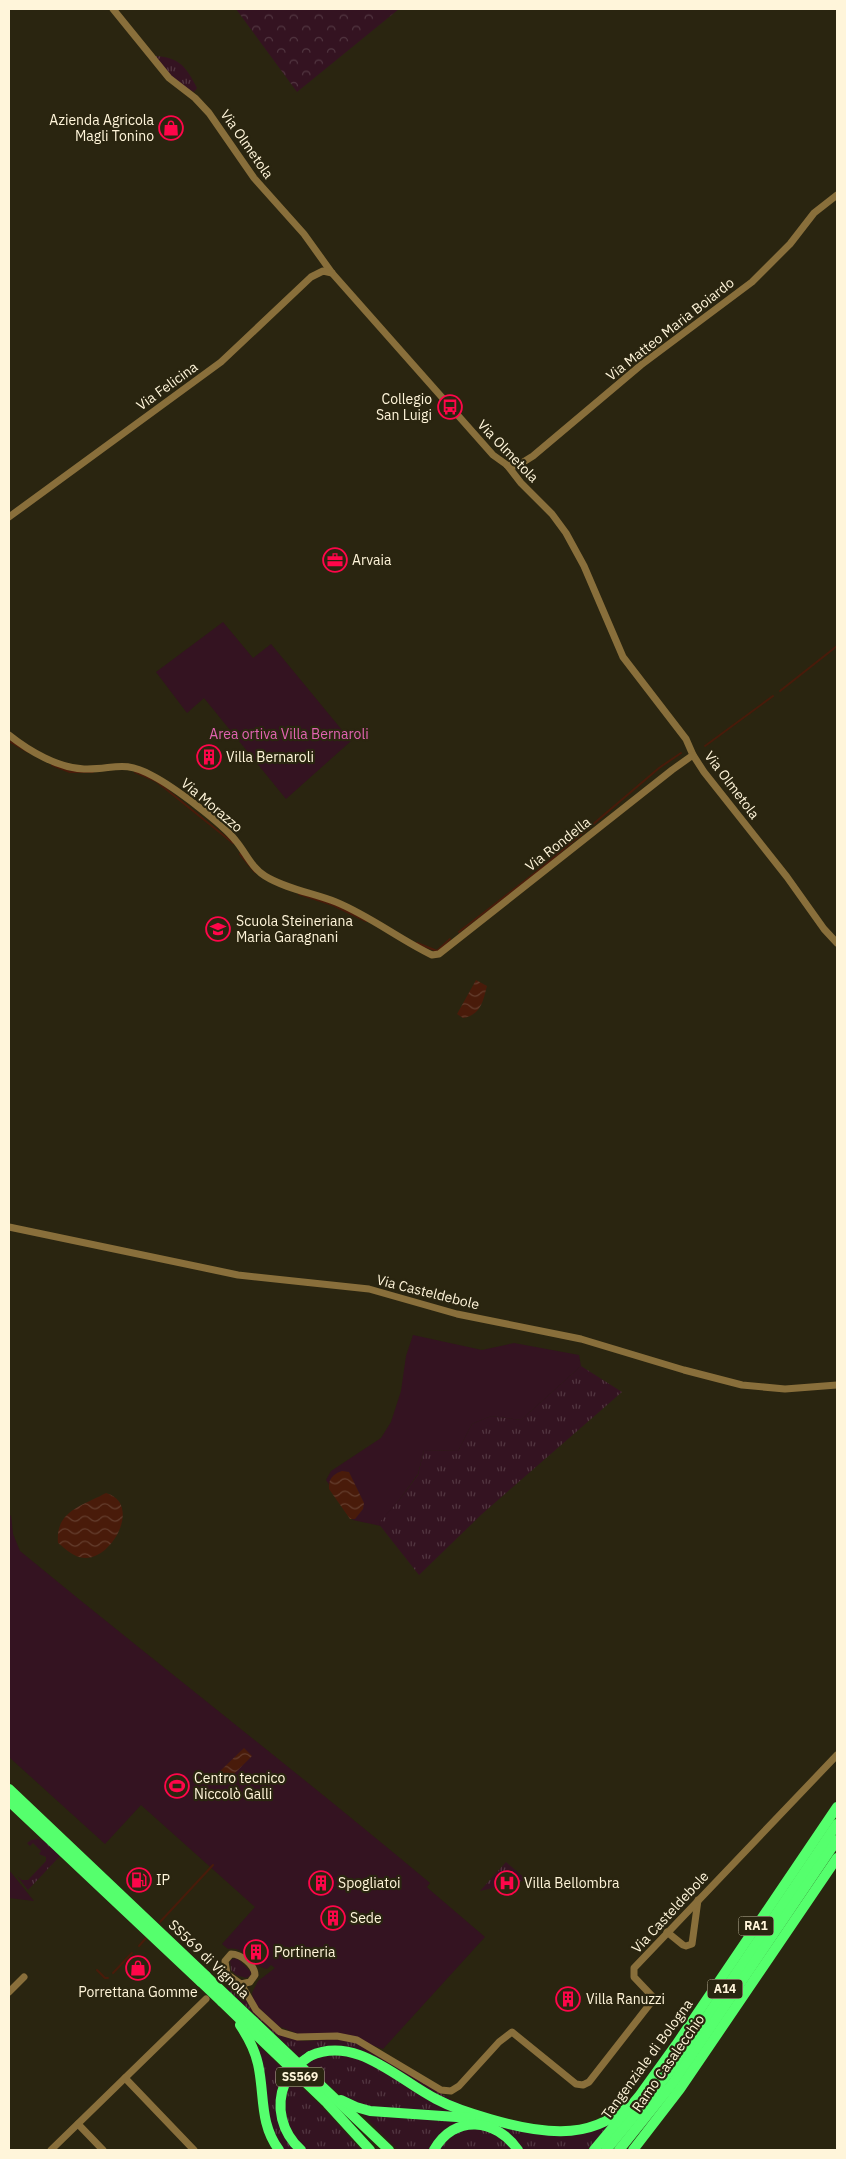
<svg xmlns="http://www.w3.org/2000/svg" width="846" height="2159" font-family="'IBM Plex Sans',sans-serif">
	<defs>
		<pattern id="grass-tufts" width="24" height="20" patternUnits="userSpaceOnUse" patternTransform="scale(1.25)"><rect width="24" height="20" fill="#341321"/><path d="M3 7l-1-3M5 7V3M7 7l1-3M15 17l-1-3M17 17v-4M19 17l1-3" fill="none" stroke="#523641"/></pattern>
		<pattern id="park-crowns" width="20" height="18" patternUnits="userSpaceOnUse" patternTransform="scale(1.25)"><rect width="20" height="18" fill="#341321"/><path d="M2 6a3 3 0 1 1 6 0M12 15a3 3 0 1 1 6 0" fill="none" stroke="#523641"/></pattern>
		<pattern id="water-waves" width="16" height="10" patternUnits="userSpaceOnUse" patternTransform="scale(1.25)"><rect width="16" height="10" fill="#491b0a"/><path d="M0 5q4-4 8 0t8 0" fill="none" stroke="#643d2d"/></pattern>
	</defs>
	<rect width="100%" height="100%" fill="#2a2510"/>
	<g fill="url(#grass-tufts)">
		<path d="M154,56C180,57 186,67 197,88L194,92L175,81Z"/>
		<polygon points="581,1366 622,1392 482,1514 419,1575 378,1523 400,1499 418,1475 424,1450 458,1451 472,1424 491,1416 521,1420"/>
		<polygon points="38,1839 46,1842 60,1856 28,1890 17,1876 22,1880 28,1880 46,1861 46,1857 39,1854 41,1851 33,1843 30,1846 27,1843 31,1840"/>
		<polygon points="506,1862 527,1880 480,1891"/>
		<polygon points="237,1958 251,1972 250,1976 246,1978 236,1975 231,1970 230,1960"/>
		<path d="M236,1984L245,1996L248,2005L275,2030L288,2038L304,2041L334,2039L356,2042L452,2100L491,2117C479,2113 466,2110 455,2105C418,2087 367,2042 327,2047L323,2055L357,2056L455,2113C415,2111 366,2116 333,2089L226,1988Z"/>
		<polygon points="259,2046 322,2107 361,2150 306,2150 295,2140 277,2096 297,2150 282,2150 273,2136 257,2048"/>
		<path d="M361,2113L467,2121C449,2124 436,2134 429,2150H398Z"/>
		<polygon points="493,2123 532,2133 607,2124 609,2126 587,2150 521,2150"/>
		<polygon points="467,2127 497,2132 516,2150 437,2150 443,2141"/>
	</g>
	<polygon fill="url(#park-crowns)" points="236,9 399,9 297,92"/>
	<g fill="#341321">
		<polygon points="223,622 253,658 271,644 351,741 286,799 204,698 187,713 156,672"/>
		<polygon points="413,1335 482,1350 514,1343 579,1355 581,1366 521,1420 491,1416 472,1424 458,1451 424,1450 418,1474 400,1499 379,1523 381,1526 353,1520 326,1480 331,1471 381,1438 391,1422 401,1391 406,1356"/>
		<path d="M11,1515L13,1534L20,1551C156,1663 295,1770 430,1883L427,1887L430,1890L485,1937L383,2049L339,2034L301,2035L278,2026L254,2003L252,1993L258,1981L275,1968L271,1965L267,1969C253,1967 246,1945 228,1949L222,1944L255,1907L141,1805L105,1844L9,1757V1518Z"/>
		<polygon points="9,1870 34,1901 9,1898"/>
	</g>
	<g fill="url(#water-waves)">
		<path d="M476,980L487,986C483,1001 481,1015 463,1018L457,1014Z"/>
		<path d="M342,1471L349,1472L364,1503L363,1509L355,1519H350L329,1489C328,1479 333,1474 342,1471Z"/>
		<path d="M106,1493C142,1503 113,1559 85,1558C74,1558 66,1549 58,1543C55,1511 82,1506 106,1493Z"/>
		<polygon points="244,1748 252,1756 225,1783 216,1775"/>
	</g>
	<g fill="none" stroke-linecap="round" stroke-linejoin="round">
		<g stroke="#491b0a" stroke-width="2">
			<polyline points="780,691 837,646"/>
			<polyline points="9,741 28,752"/>
			<polyline points="705,746 773,696"/>
			<polyline points="52,765 70,772 93,772"/>
			<polyline points="135,772 156,781 233,843"/>
			<polyline points="240,854 255,872"/>
			<polyline points="299,894 333,905 366,921"/>
			<polyline points="459,932 544,866 659,768 681,753"/>
			<polyline points="417,943 437,951 450,939"/>
			<polyline points="160,1922 213,1865"/>
			<polyline points="139,1946 146,1938"/>
			<polyline points="97,1970 105,1978 108,1978"/>
			<polyline points="113,1973 132,1953"/>
		</g>
		<g stroke="#896f3b" stroke-width="7">
			<polyline points="113,9 169,78 195,98 209,113 254,178 304,234 332,273 493,455 507,465 521,483 552,514 566,533 584,566 623,657 686,739 693,755 704,772 787,877 824,929 837,943"/>
			<polyline points="507,465 517,466 533,456 641,365 752,282 790,244 814,213 837,195"/>
			<polyline points="9,517 221,362 311,277 323,271 332,273"/>
			<path d="M9,735C29,751 58,768 84,769C114,770 122,759 153,776C174,787 222,823 236,841C246,853 251,867 265,876C286,889 313,893 336,902C370,916 399,939 432,955L439,954L672,770L693,755"/>
			<polyline points="9,1227 238,1275 369,1289 457,1314 581,1339 684,1370 742,1385 785,1389 837,1385"/>
			<polyline points="667,1932 683,1945 686,1946 692,1944 698,1900"/>
			<path d="M231,1954C241,1954 255,1965 255,1975L250,1982L241,1984L227,1974L225,1961Z"/>
			<polyline points="241,1984 256,2010 280,2032 297,2037 337,2036 357,2040 441,2090 451,2091 459,2086 499,2042 512,2032 576,2084 583,2085 589,2082 653,2000 652,1996 634,1977 634,1968 837,1755"/>
			<polyline points="9,1992 24,1977"/>
			<polyline points="125,2078 194,2150"/>
			<polyline points="78,2124 103,2150"/>
			<polyline points="51,2150 206,1999"/>
		</g>
		<g stroke="#55ff6d" stroke-width="10">
			<polyline points="9,1789 206,1976"/>
			<polyline points="9,1801 201,1982"/>
			<polyline points="228,1997 389,2150"/>
			<polyline points="222,2002 327,2103 370,2150"/>
			<path d="M240,2025C248,2037 255,2050 258,2064C265,2095 259,2123 279,2150"/>
			<path d="M310,2056C356,2035 397,2079 436,2099C453,2108 472,2114 490,2119C535,2132 589,2143 626,2106"/>
			<path d="M285,2083C275,2107 282,2133 301,2150"/>
			<polyline points="341,2100 356,2107 370,2111 471,2118"/>
			<path d="M434,2150C454,2114 496,2118 518,2150"/>
			<polyline points="594,2150 640,2095 676,2045 837,1807"/>
			<polyline points="606,2150 651,2096 670,2071 837,1824"/>
			<polyline points="619,2150 673,2083 837,1840"/>
			<polyline points="633,2150 680,2089 837,1858"/>
		</g>
		<g stroke="#55ff6d" stroke-width="10">
			<polyline points="206,1976 228,1997"/>
			<polyline points="201,1982 222,2002"/>
			<polyline points="285,2083 296,2066 310,2056"/>
		</g>
	</g>
	<defs>
		<g id="shop-ring" transform="scale(1.25)"><circle r="9.5" fill="#2a2510" stroke="#ff064a" stroke-width="1.5"/><path d="M-5-2.5h2.3a2.7 3.5 0 0 1 5.4 0H5L5.5 6h-11ZM-1.5-2.5h3a1.5 2.3 0 0 0-3 0Z" fill="#ff064a"/></g>
		<g id="bus-ring" transform="scale(1.25)"><circle r="9.5" fill="#2a2510" stroke="#ff064a" stroke-width="1.5"/><path d="M-5-6H5V4H4V6H2V4H-2V6H-4V4H-5ZM-3.5-4V0h7V-4ZM-3.5 1.2v1.5H-2V1.2ZM2 1.2v1.5H3.5V1.2Z" fill="#ff064a"/></g>
		<g id="office-ring" transform="scale(1.25)"><circle r="9.5" fill="#2a2510" stroke="#ff064a" stroke-width="1.5"/><path d="M-6-3h4V-5.5h4V-3h4V5H-6ZM-1-4.5V-3h2v-1.5ZM-6 0V1H6V0Z" fill="#ff064a"/></g>
		<g id="building-ring" transform="scale(1.25)"><circle r="9.5" fill="#2a2510" stroke="#ff064a" stroke-width="1.5"/><path d="M-4-6H4V6H1V3H-1V6H-4ZM-2.5-4.3h1.7v1.8h-1.7ZM.8-4.3h1.7v1.8H.8ZM-2.5-1h1.7V.8h-1.7ZM.8-1h1.7V.8H.8Z" fill="#ff064a"/></g>
		<g id="school-ring" transform="scale(1.25)"><circle r="9.5" fill="#2a2510" stroke="#ff064a" stroke-width="1.5"/><path d="M0-5L7-2L0 1L-7-2ZM-4 1L0 2.5L4 1V4Q0 6-4 4Z" fill="#ff064a"/></g>
		<g id="stadium-ring" transform="scale(1.25)"><circle r="9.5" fill="#2a2510" stroke="#ff064a" stroke-width="1.5"/><path d="M0-5a6.5 5 0 1 0 0 10a6.5 5 0 1 0 0-10ZM-3.5-1.8h7v3.6h-7Z" fill="#ff064a"/></g>
		<g id="fuel-ring" transform="scale(1.25)"><circle r="9.5" fill="#2a2510" stroke="#ff064a" stroke-width="1.5"/><path d="M-5.5-6h7V0h2V4h1.3V-2.5L3-4.5l.8-.8L6-3V5H2.5V1h-1V6h-7ZM-4.2-4.7v3.2H.2V-4.7Z" fill="#ff064a"/></g>
		<g id="hospital-ring" transform="scale(1.25)"><circle r="9.5" fill="#2a2510" stroke="#ff064a" stroke-width="1.5"/><path d="M-5-5h3v3.5h4V-5h3V5h-3V1.5h-4V5h-3Z" fill="#ff064a"/></g>
	</defs>
	<g fill-rule="evenodd">
		<use href="#shop-ring" x="171" y="128"/>
		<use href="#bus-ring" x="450" y="407"/>
		<use href="#office-ring" x="335" y="560"/>
		<use href="#building-ring" x="209" y="757"/>
		<use href="#school-ring" x="218" y="929"/>
		<use href="#stadium-ring" x="177" y="1786"/>
		<use href="#fuel-ring" x="139" y="1880"/>
		<use href="#building-ring" x="321" y="1883"/>
		<use href="#hospital-ring" x="507" y="1883"/>
		<use href="#building-ring" x="333" y="1918"/>
		<use href="#building-ring" x="256" y="1952"/>
		<use href="#shop-ring" x="138" y="1968"/>
		<use href="#building-ring" x="568" y="1999"/>
	</g>
	<g text-anchor="middle" stroke-width="4.5" stroke-linejoin="round" paint-order="stroke">
		<g fill="#2a2510" stroke="#bfb79d" stroke-width="1">
			<rect x="738.5" y="1916.5" width="35" height="19" rx="4"/>
			<rect x="707.5" y="1979.5" width="35" height="19" rx="4"/>
			<rect x="276" y="2067.5" width="48" height="19" rx="4"/>
		</g>
		<g font-size="12" font-weight="bold" fill="#fff5da">
			<text x="756" y="1930">RA1</text>
			<text x="725" y="1993">A14</text>
			<text x="300" y="2081">SS569</text>
		</g>
		<g font-size="14" fill="#fff5da" stroke="#2a2510" text-anchor="start">
			<text x="154" y="125" text-anchor="end">Azienda Agricola<tspan x="154" dy="16">Magli Tonino</tspan></text>
			<text x="432" y="404" text-anchor="end">Collegio<tspan x="432" dy="16">San Luigi</tspan></text>
			<text x="352" y="565">Arvaia</text>
			<text x="226" y="762">Villa Bernaroli</text>
			<text x="236" y="926">Scuola Steineriana<tspan x="236" dy="16">Maria Garagnani</tspan></text>
			<text x="194" y="1783">Centro tecnico<tspan x="194" dy="16">Niccolò Galli</tspan></text>
			<text x="156" y="1885">IP</text>
			<text x="338" y="1888">Spogliatoi</text>
			<text x="524" y="1888">Villa Bellombra</text>
			<text x="350" y="1923">Sede</text>
			<text x="274" y="1957">Portineria</text>
			<text x="138" y="1997" text-anchor="middle">Porrettana Gomme</text>
			<text x="586" y="2004">Villa Ranuzzi</text>
		</g>
		<g font-size="14" fill="#fff5da" stroke="#2a2510">
			<text transform="translate(247 144) rotate(55)" y="5">Via Olmetola</text>
			<text transform="translate(670 329) rotate(-38)" y="5">Via Matteo Maria Boiardo</text>
			<text transform="translate(167 386) rotate(-36)" y="5">Via Felicina</text>
			<text transform="translate(508 451) rotate(46)" y="5">Via Olmetola</text>
			<text transform="translate(732 785) rotate(53)" y="5">Via Olmetola</text>
			<text transform="translate(212 805) rotate(40)" y="5">Via Morazzo</text>
			<text transform="translate(558 844) rotate(-38)" y="5">Via Rondella</text>
			<text transform="translate(428 1292) rotate(14)" y="5">Via Casteldebole</text>
			<text transform="translate(670 1912) rotate(-47)" y="5">Via Casteldebole</text>
			<text transform="translate(209 1959) rotate(44)" y="5">SS569 di Vignola</text>
			<text transform="translate(647 2059) rotate(-54)" y="5">Tangenziale di Bologna</text>
			<text transform="translate(668 2063) rotate(-55)" y="5">Ramo Casalecchio</text>
		</g>
		<g font-size="14" fill="#e263b2" stroke="#2a2510">
			<text x="289" y="739">Area ortiva Villa Bernaroli</text>
		</g>
	</g>
	<rect width="846" height="2159" fill="none" stroke="#fff5da" stroke-width="20"/>
</svg>
